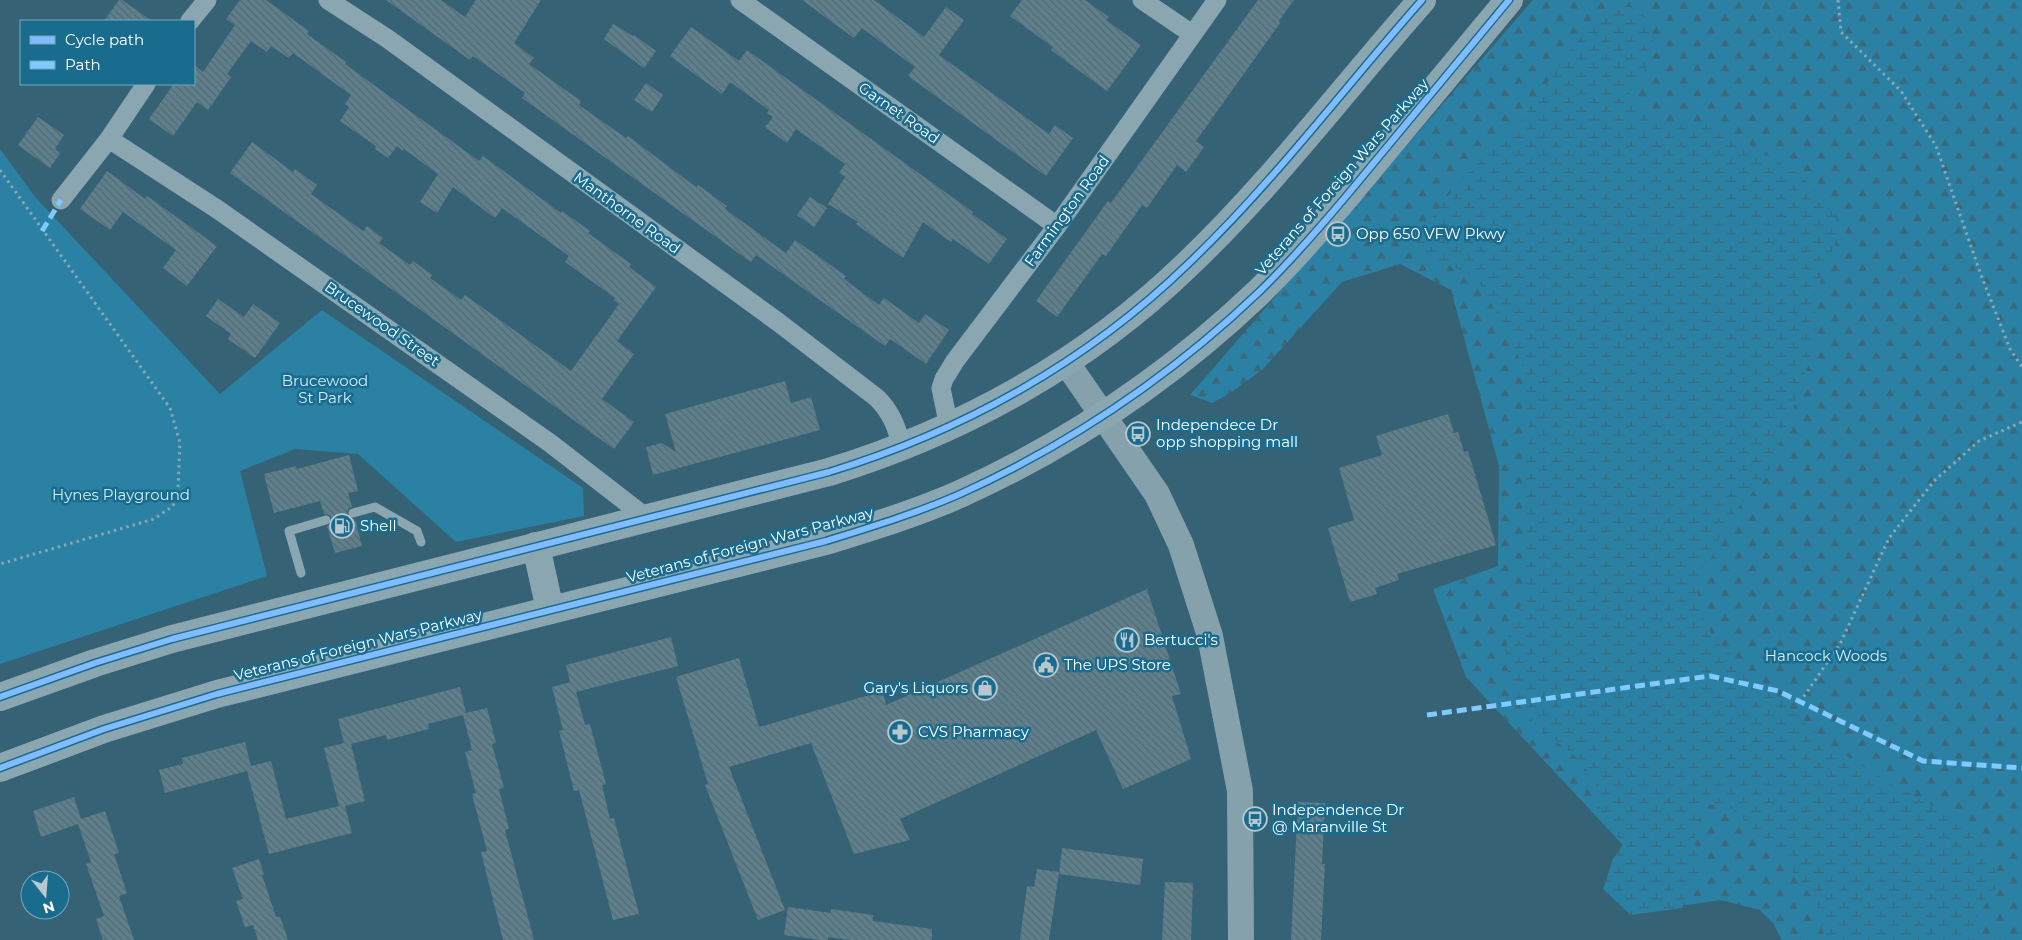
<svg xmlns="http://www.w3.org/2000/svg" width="2022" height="940" font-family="Montserrat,sans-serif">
	<defs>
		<pattern id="forest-firs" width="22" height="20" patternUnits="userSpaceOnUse" patternTransform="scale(1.25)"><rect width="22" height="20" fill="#2b81a4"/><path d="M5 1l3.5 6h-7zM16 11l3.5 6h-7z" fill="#3a697c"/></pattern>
		<pattern id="wetland-marsh" width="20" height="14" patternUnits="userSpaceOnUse" patternTransform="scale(1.25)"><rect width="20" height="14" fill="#2b81a4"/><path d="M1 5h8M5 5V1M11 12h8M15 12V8" fill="none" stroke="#3a697c"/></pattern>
		<pattern id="building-back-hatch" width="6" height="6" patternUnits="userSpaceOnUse" patternTransform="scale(1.25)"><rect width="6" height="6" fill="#5e808d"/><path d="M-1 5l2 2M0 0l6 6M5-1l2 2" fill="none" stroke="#566970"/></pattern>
	</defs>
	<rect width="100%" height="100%" fill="#356274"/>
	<polygon fill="#2b81a4" points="0,149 36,198 220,394 322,310 583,488 584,516 456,542 358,454 295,449 240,471 267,576 0,664"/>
	<polygon fill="url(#forest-firs)" points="1533,0 2022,0 2022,940 1782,940 1773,923 1760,910 1721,900 1680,906 1466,677 1433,589 1498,566 1499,466 1451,290 1400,264 1342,282 1263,369 1229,394 1212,403 1190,395"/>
	<path fill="url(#wetland-marsh)" d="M1629,6L1648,21L1654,41L1649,63L1629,94L1642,113L1662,122L1703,123L1749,144L1799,174L1832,207L1839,225L1834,247L1815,295L1816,328L1812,354L1786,429L1767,477L1737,509L1715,546L1712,557L1702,567L1698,584V605L1708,628L1715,640L1833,748L1890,783L1961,821L1984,841L1994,864L1998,885L1974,922L1970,940H1825L1816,902L1774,849L1724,802L1705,806C1690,833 1694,845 1703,873L1689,890L1682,908L1631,915L1603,889L1613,859L1624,843L1601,820L1595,780L1576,757L1525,716L1514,694L1508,674L1506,651L1510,630L1524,599V527L1528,431L1522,364L1507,330L1476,278L1454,267L1427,258L1415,241L1455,187L1485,155L1516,127L1576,43L1598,18Z"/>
	<g fill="url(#building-back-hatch)">
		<polygon points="119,0 122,0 152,21 104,21"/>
		<polygon points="240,0 266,0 309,31 307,34 346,62 345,64 479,161 483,156 561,213 562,211 590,231 588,233 631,264 629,267 656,287 617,341 634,354 602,399 634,422 614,449 230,173 252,142 293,172 295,169 317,185 311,194 363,231 367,226 383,238 379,243 410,265 413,261 432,275 430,278 461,300 465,295 571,371 619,304 613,300 615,298 565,262 569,256 502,208 495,218 453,187 437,213 420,202 438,174 404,149 403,151 397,146 388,158 375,149 376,146 340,121 349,107 345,104 351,95 293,53 289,58 271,46 267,52 251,41 227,74 231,77 208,110 197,102 173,136 149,119 173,85 171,84 194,84 194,65 203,72 235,25 226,19"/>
		<polygon points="386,0 441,0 465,17 476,0 541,0 514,43 534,58 529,64 581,101 579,105 626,138 628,136 696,187 698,185 727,206 725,209 786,253 795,240 846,276 844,279 879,305 884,298 919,323 925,314 949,330 926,364 890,339 885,346 756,255 751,262 522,98 525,93 473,56 470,60"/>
		<polygon points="802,0 874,0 924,37 946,7 964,20 939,55 1049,134 1055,125 1073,138 1046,176 908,76 915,67 862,28 854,38"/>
		<polygon points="1022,0 1085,0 1109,17 1106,20 1141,45 1107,91 1051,50 1053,47 1010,16"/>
		<polygon points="1258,0 1294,0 1279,21 1280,23 1196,141 1204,147 1186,172 1177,165 1147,208 1142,205 1106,256 1102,254 1057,317 1036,301 1108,201 1111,203"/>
		<polygon points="613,24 633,36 634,35 656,51 644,68 604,39"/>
		<polygon points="691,27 739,61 747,50 973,212 972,214 1007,239 989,264 953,239 951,242 923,222 903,258 856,224 858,222 828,204 845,177 839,173 845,164 796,129 787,143 765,127 773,117 767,113 769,110 730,82 722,94 670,56"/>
		<polygon points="646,83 663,95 652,112 634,100"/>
		<polygon points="38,117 64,135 55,149 60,153 50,168 18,145"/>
		<polygon points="107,171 145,199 147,196 217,246 187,286 163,268 176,250 123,212 110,230 80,209"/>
		<polygon points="810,197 827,208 814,227 797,215"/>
		<polygon points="218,299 244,317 253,304 280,323 255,358 228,339 231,334 206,316"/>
		<polygon points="785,381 791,403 811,397 820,430 653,475 646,447 662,443 676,452 665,414"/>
		<polygon points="1448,414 1454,433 1458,432 1464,452 1468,451 1496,545 1397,574 1399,580 1375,588 1377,594 1350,602 1328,528 1354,520 1339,468 1382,455 1376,436"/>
		<polygon points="349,455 358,491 348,493 352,507 348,509 347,514 349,518 355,519 362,546 335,553 327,526 331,524 332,519 330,515 324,514 320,501 274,513 264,474 296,466 297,469"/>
		<polygon points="1147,589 1181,694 1172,696 1191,759 1123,789 1096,730 900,819 910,840 854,854 811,743 729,767 785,910 758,920 705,785 708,784 676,677 739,658 759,727 883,691 886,705"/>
		<polygon points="671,637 678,666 576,692 585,725 590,724 606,784 602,785 610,819 614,818 639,914 613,920 579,790 574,791 559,731 563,730 552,687 570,682 566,665"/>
		<polygon points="460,687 466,713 487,708 496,743 492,744 504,788 499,789 509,829 505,830 534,940 503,940 481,852 487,851 472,794 476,793 465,752 472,750 463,715 428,724 429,729 387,740 386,735 351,744 365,801 345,806 352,833 269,854 247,771 165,793 159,770 183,764 182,758 245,742 251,766 271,761 286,819 339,806 324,748 344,743 338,719"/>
		<polygon points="74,797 81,819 105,811 119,853 114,854 127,893 119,896 134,940 103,940 96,919 104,916 86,864 91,862 78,824 41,837 33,811"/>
		<polygon points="1298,802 1325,803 1322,864 1325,864 1321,940 1291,940"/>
		<polygon points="1062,848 1143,859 1140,885 1059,874"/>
		<polygon points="259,859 264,874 262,875 276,917 280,916 288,940 258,940 253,925 245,927 236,901 243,899 232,868"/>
		<polygon points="1037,869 1059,872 1049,940 1020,940 1027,886 1034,887"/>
		<polygon points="1165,882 1193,883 1191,940 1162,940"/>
		<polygon points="788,907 831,913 831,909 873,915 873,921 932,929 932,940 849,940 828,937 828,940 820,940 784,935"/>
	</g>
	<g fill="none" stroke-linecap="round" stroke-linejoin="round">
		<g stroke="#89a6b1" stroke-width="3" stroke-dasharray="2.5 4" stroke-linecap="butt">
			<polyline points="1838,0 1841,32 1901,91 1936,146 1981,275 2010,349 2022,367"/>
			<polyline points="0,170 170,408 180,443 178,489 173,506 154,519 0,564"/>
			<polyline points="1800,702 1840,644 1889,538 1934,481 1979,441 2022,422"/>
		</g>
		<g stroke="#89a6b1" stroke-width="9">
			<polyline points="353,513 375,507 417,531 421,542"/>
			<polyline points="301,573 289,531 326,520"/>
		</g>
		<g stroke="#89a6b1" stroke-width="19">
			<path d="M328,0L388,39L778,322L877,398C892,413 897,428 902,448"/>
			<polyline points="740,0 1057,226"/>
			<polyline points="1142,0 1192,34"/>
			<polyline points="190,21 207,0"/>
			<polyline points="109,139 217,209 550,443 648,519"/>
			<polyline points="61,200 109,139 146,84"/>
			<polyline points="949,427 941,388 944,379 955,361 1057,226 1217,0"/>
		</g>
		<polyline stroke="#84a1ac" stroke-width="26" points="1066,362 1157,494 1181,545 1210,636 1240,791 1241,940"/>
		<g stroke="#8aa6b0" stroke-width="28">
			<polyline points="536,546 550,610"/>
			<path d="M0,697L95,663L172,639L829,472C963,431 1087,362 1188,264C1273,183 1344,88 1422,0"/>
			<path d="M0,768L104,729L217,694L826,541C871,527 917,513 960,494C1070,444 1172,375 1259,292C1300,252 1336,209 1372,165C1418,110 1463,55 1509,0"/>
		</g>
		<g stroke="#80caff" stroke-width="5" stroke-dasharray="10 5" stroke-linecap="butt">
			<polyline points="42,231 61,200"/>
			<polyline points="1427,715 1710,676 1778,691 1923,761 2022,768"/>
		</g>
		<g stroke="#1a6c8f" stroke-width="9">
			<g id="cycleway">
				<path d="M0,697L95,663L172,639L829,472C963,431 1087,362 1188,264C1273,183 1344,88 1422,0"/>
				<path d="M0,768L104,729L217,694L826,541C871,527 917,513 960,494C1070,444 1172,375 1259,292C1300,252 1336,209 1372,165C1418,110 1463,55 1509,0"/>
			</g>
		</g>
		<use href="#cycleway" stroke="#80bcff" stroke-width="6"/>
	</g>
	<defs>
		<g id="bus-ring" transform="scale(1.25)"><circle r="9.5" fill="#1a6c8f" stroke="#b8c8ce" stroke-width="1.5"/><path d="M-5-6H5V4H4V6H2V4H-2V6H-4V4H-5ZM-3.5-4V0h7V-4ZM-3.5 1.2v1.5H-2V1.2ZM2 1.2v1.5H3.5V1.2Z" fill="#b8c8ce"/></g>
		<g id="fuel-ring" transform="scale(1.25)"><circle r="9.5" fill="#1a6c8f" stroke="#b8c8ce" stroke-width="1.5"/><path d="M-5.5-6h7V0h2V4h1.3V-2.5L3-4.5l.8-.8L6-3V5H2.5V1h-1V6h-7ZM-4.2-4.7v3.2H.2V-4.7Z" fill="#b8c8ce"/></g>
		<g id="restaurant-ring" transform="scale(1.25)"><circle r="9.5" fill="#1a6c8f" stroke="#b8c8ce" stroke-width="1.5"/><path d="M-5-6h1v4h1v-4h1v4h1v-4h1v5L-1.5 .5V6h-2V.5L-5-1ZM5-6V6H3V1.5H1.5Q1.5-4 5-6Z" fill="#b8c8ce"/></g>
		<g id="civic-ring" transform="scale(1.25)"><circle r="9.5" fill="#1a6c8f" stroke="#b8c8ce" stroke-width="1.5"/><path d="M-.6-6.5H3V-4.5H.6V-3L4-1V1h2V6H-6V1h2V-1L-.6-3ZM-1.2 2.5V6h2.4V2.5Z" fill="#b8c8ce"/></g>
		<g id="shop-ring" transform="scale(1.25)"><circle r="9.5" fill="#1a6c8f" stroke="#b8c8ce" stroke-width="1.5"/><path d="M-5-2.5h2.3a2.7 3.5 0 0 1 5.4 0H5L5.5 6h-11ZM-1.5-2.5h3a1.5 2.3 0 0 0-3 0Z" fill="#b8c8ce"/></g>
		<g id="pharmacy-ring" transform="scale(1.25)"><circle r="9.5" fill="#1a6c8f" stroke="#b8c8ce" stroke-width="1.5"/><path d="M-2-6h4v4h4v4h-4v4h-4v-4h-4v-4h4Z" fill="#b8c8ce"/></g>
	</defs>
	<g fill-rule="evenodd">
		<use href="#bus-ring" x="1338" y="234"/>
		<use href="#bus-ring" x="1138" y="434"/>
		<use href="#fuel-ring" x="342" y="526"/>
		<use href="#restaurant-ring" x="1127" y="640"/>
		<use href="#civic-ring" x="1046" y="665"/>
		<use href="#shop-ring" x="985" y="688"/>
		<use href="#pharmacy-ring" x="900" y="732"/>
		<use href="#bus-ring" x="1255" y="819"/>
	</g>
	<g text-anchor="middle" stroke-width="5" stroke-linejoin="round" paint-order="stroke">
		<g font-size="15" fill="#fff" stroke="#1a6c8f">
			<text transform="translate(899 113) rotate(35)" y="5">Garnet Road</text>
			<text transform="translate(1342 177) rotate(-49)" y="5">Veterans of Foreign Wars Parkway</text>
			<text transform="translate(1067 211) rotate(-54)" y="5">Farmington Road</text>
			<text transform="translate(627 213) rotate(36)" y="5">Manthorne Road</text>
			<text transform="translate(382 324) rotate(35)" y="5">Brucewood Street</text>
			<text transform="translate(750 545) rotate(-15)" y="5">Veterans of Foreign Wars Parkway</text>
			<text transform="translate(358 645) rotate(-14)" y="5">Veterans of Foreign Wars Parkway</text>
		</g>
		<g font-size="15" fill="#fff" stroke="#1a6c8f" text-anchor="start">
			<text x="1356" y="239">Opp 650 VFW Pkwy</text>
			<text x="1156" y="430">Independece Dr<tspan x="1156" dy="17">opp shopping mall</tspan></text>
			<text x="360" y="531">Shell</text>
			<text x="1144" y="645">Bertucci's</text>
			<text x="1064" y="670">The UPS Store</text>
			<text x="968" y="693" text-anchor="end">Gary's Liquors</text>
			<text x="918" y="737">CVS Pharmacy</text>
			<text x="1272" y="815">Independence Dr<tspan x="1272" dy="17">@ Maranville St</tspan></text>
		</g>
		<g font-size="15" fill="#cdeefa" stroke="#1a6c8f">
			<text x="325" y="386">Brucewood<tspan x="325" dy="17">St Park</tspan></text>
			<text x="121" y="500">Hynes Playground</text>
			<text x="1826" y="661">Hancock Woods</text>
		</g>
	</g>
	<rect x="20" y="20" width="175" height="65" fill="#1a6c8f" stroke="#76a7bc"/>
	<rect x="30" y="36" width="25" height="8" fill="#80bcff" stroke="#76a7bc"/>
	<text x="65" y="45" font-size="15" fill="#ffffff">Cycle path</text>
	<rect x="30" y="61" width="25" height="8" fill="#80caff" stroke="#76a7bc"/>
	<text x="65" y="70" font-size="15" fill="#ffffff">Path</text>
	<g transform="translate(45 895) rotate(163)"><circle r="24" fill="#1a6c8f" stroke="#76a7bc"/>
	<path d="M0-4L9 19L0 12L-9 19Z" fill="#b8c8ce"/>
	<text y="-8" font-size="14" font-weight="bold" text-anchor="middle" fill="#ffffff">N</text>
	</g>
</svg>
